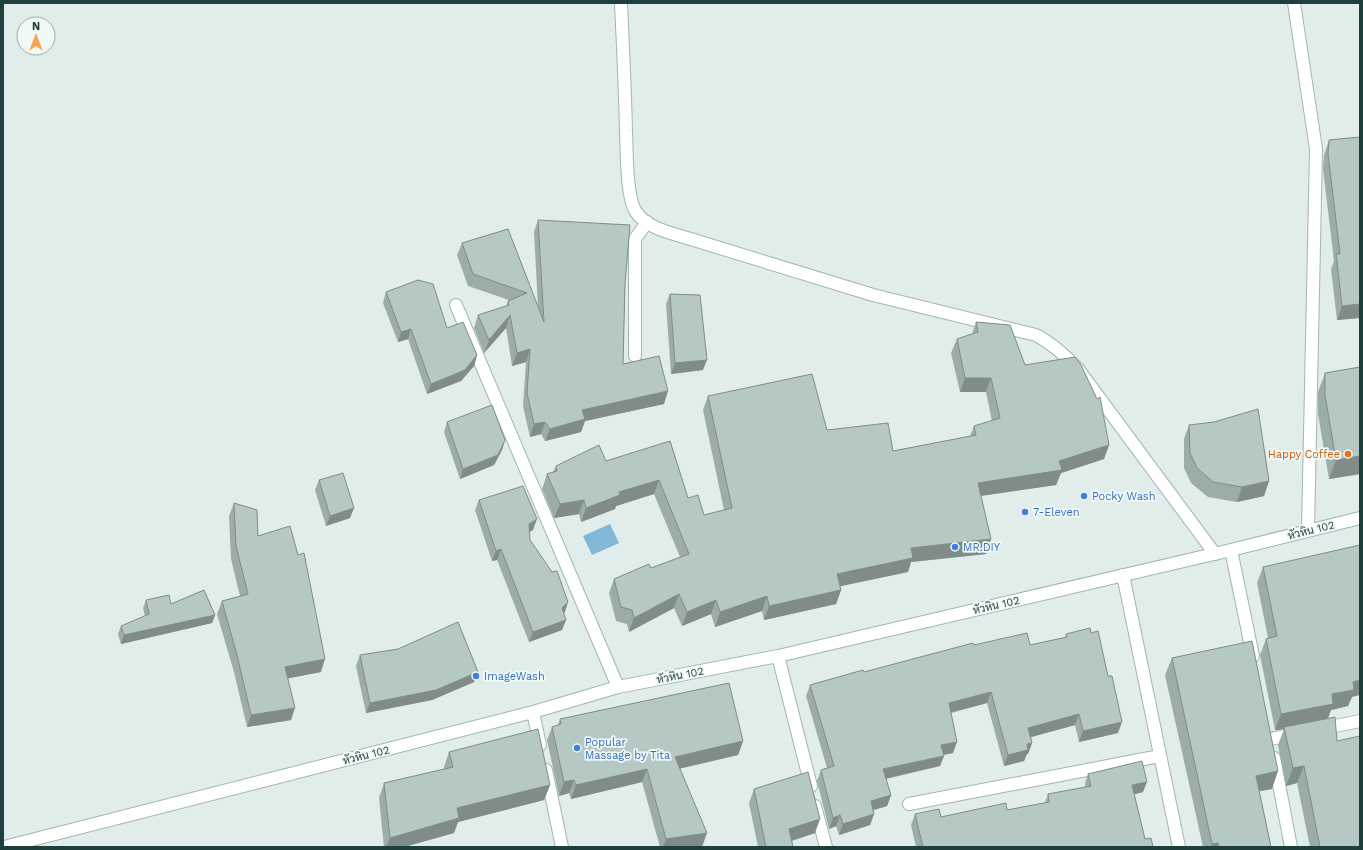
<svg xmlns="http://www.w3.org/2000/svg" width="1363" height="850" font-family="'Work Sans',Sarabun,sans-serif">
	<rect width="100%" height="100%" fill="#e0edea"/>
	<polygon fill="#82b7d8" points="610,524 619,543 592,555 583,536"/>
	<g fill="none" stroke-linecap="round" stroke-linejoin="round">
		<g stroke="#a2b5b3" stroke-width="14">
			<g id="minor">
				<path d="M621,3C623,46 625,88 626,131C627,151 626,197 636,212C646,227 667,232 684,237L873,295L1036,335C1053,344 1065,355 1078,369L1215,554"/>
				<polyline points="1294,3 1316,149 1308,530"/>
				<polyline points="456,305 618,687"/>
				<polyline points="635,356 635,239 647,222"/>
				<polyline points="1231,550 1253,656"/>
				<polyline points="1123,575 1179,847"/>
				<polyline points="778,656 811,786"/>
				<polyline points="533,712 540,745"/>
				<polyline points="1320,729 1360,721"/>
				<polyline points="1270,739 1296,734"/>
				<polyline points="1274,758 1291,847"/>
				<polyline points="546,770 562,847"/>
				<polyline points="909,804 1160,756"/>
				<polyline points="815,806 826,847"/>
			</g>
		</g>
		<g stroke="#a2b5b3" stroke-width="14">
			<polyline id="tertiary" points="4,847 533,712 618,687 778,656 1231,550 1360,518"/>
		</g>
		<use href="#minor" stroke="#fff" stroke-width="12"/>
		<use href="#tertiary" stroke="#fff" stroke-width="12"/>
	</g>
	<g fill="#9caca9">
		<polygon points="1360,137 1360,318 1337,320 1331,269 1334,261 1323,169 1324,155 1329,140"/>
		<polygon points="538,220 625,284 623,364 664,404 585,421 581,432 545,441 541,434 530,437 523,406 526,362 512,366 506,328 484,353 474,328 478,315 506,306 508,301 509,300 468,286 457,255 462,243 508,229 538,307 534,232"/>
		<polygon points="386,292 447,328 477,355 474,366 461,381 427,394 408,339 398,342 383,303"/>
		<polygon points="670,294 703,370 671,374 666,304"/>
		<polygon points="976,322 1025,365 1109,445 1104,459 1061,473 1056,485 981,496 991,539 986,554 911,562 908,572 840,586 841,590 836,604 764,620 762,611 715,627 711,614 682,626 674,608 629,632 627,624 616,621 609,593 614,579 651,568 680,557 654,494 616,506 615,509 581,522 579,514 554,518 542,489 547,474 553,472 556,466 606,461 670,441 688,498 704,515 724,510 703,410 708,396 827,430 893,451 970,436 974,426 992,421 986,392 960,392 951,353 957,339 972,334"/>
		<polygon points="1360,367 1360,474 1329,479 1318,414 1318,392 1325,373"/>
		<polygon points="447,422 505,440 502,450 494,465 460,479 444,432"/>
		<polygon points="1189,425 1269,481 1264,496 1237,502 1208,497 1191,483 1184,468 1184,439"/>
		<polygon points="319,480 350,518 326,526 315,490"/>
		<polygon points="479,500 533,530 529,532 530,540 565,612 564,613 562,630 529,642 497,560 492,561 475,510"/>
		<polygon points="234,503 258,536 321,672 288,678 291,720 247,727 234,672 217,614 222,601 240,596 231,559 229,516"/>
		<polygon points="1263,567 1352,697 1348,706 1331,710 1328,719 1337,741 1360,847 1310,847 1297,783 1286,786 1278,745 1284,729 1275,730 1260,655 1266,639 1268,638 1257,583"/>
		<polygon points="146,600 171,604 215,615 212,623 121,644 118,634 121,626 145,616 143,608"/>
		<polygon points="1066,634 1118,733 1079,742 1075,725 1031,737 1032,743 1028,754 1027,754 1024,761 1004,766 987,703 951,713 953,753 943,755 940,766 886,779 891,795 887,806 873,810 874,814 870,825 839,835 836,826 829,829 817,781 821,770 827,768 806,696 810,685 974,645 1030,645 1065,638"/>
		<polygon points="360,655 474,682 432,700 366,713 356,666"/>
		<polygon points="1172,658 1272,789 1259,791 1271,847 1203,847 1165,675"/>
		<polygon points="560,719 743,741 738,755 680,768 702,847 660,847 642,782 571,799 569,793 559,796 547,740 552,727 558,725"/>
		<polygon points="449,752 550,785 544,800 458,822 454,833 404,847 384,847 379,798 384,783 444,769 444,767"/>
		<polygon points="1088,774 1143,792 1134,794 1145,839 1153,847 916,847 911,825 915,814 941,817 1007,810 1045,803 1048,794 1085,787 1085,784"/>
		<polygon points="754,789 815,833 792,841 793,847 758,847 749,803"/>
	</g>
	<g fill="#7f8c89">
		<polygon points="1360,304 1360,318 1337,320 1342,306"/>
		<polygon points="510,315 506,328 484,353 489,340"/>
		<polygon points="411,329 408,339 398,342 401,332"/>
		<polygon points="530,349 526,362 512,366 517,353"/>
		<polygon points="477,355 474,366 461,381 427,394 431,384"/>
		<polygon points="707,360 703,370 671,374 675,363"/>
		<polygon points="965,378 991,378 986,392 960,392"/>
		<polygon points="668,391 664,404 585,421 581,432 545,441 550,429 582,410"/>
		<polygon points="545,422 541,434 530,437 534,424"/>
		<polygon points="505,440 502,450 494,465 460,479 463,469"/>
		<polygon points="1109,445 1104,459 1061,473 1056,485 972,497 978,483 1059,461"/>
		<polygon points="1360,456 1360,474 1329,479 1336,460"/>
		<polygon points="659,480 654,494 616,506 615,509 581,522 586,508 619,492"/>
		<polygon points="1269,481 1264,496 1237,502 1242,487"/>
		<polygon points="584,500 579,514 554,518 560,504"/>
		<polygon points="354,508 350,518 326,526 330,516"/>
		<polygon points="537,519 533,530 525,534 529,524"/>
		<polygon points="991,539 986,554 911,562 908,572 832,588 837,574 911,548"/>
		<polygon points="501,549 497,560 492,561 496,551"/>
		<polygon points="841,590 836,604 764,620 769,606"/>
		<polygon points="679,594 674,608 629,632 634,618"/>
		<polygon points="767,596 762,611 715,627 720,612"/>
		<polygon points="716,600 711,614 682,626 687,612"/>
		<polygon points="568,602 565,612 558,618 562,608"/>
		<polygon points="215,615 212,623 121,644 124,635"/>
		<polygon points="566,620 562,630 529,642 533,632"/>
		<polygon points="325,659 321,672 280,680 285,667"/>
		<polygon points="478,672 474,682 432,700 366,713 370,703"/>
		<polygon points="1360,680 1360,695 1352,697 1348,706 1331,710 1327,720 1284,727 1284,729 1275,730 1281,714 1332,694 1353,682"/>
		<polygon points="991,692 987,703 945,714 949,703"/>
		<polygon points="295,708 291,720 247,727 251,715"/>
		<polygon points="1079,714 1075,725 1024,739 1028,728"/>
		<polygon points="1122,722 1118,733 1079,742 1083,731"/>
		<polygon points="743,741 738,755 670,771 675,757"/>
		<polygon points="957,742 953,753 937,756 941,745"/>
		<polygon points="1032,743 1028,754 1027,754 1024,761 1004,766 1008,755 1027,744"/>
		<polygon points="944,756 940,766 879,780 883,769"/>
		<polygon points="1304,766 1297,783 1286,786 1293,768"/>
		<polygon points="647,769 642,782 571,799 576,785"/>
		<polygon points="1278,771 1272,789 1249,793 1256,776"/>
		<polygon points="574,780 569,793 559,796 564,782"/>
		<polygon points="1147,782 1143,792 1128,796 1132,785"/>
		<polygon points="550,785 544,800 458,822 454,833 404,847 386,847 390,838 457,808"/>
		<polygon points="891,795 887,806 867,812 871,801"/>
		<polygon points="874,814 870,825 839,835 843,824"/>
		<polygon points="840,815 836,826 829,829 833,818"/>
		<polygon points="820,819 815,833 784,843 789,829"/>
		<polygon points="707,833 702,847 663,847 666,839"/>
		<polygon points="1218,843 1217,847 1211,847 1212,844"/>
	</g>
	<g fill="#b5c8c4" stroke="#7f8c89">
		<polygon points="1360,137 1360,304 1342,306 1336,254 1340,254 1328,154 1329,140"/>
		<polygon points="538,220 630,225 625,284 623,364 659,356 668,391 582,410 585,419 550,429 545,422 534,424 527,393 530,349 517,353 510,315 489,340 478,315 509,305 508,301 527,293 473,274 462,243 508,229 544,322"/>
		<polygon points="418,280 433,284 447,328 463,322 477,355 465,370 431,384 411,329 401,332 386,292"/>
		<polygon points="670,294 700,295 707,360 675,363"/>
		<polygon points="976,322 1010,325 1025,365 1075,357 1081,365 1097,399 1100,397 1109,445 1059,461 1062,470 978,483 991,539 911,548 913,558 837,574 841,590 769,606 767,596 720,612 716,600 687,612 679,594 634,618 632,610 621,607 614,579 649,564 651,568 689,554 659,480 619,492 620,495 586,508 584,500 560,504 547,474 557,471 556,466 599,445 606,461 670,441 688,498 698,495 704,515 732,508 708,396 812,374 827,430 888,423 893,451 976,435 974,426 1000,418 991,378 965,378 957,339 978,332"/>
		<polygon points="1360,367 1360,456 1336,460 1325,395 1325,373"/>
		<polygon points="492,405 505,440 498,455 463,469 447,422"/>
		<polygon points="1258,409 1269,481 1242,487 1213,482 1197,468 1190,453 1189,425 1214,422"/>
		<polygon points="343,473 354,508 330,516 319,480"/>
		<polygon points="523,486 537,519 529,524 530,540 552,572 557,571 568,602 562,608 566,620 533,632 501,549 496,551 479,500"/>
		<polygon points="234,503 257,510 258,536 290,526 298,555 304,553 325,659 285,667 295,708 251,715 238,659 222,601 248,594 236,546"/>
		<polygon points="1360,545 1360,680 1353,682 1354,690 1332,694 1333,704 1281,714 1266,639 1277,636 1263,567"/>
		<polygon points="204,590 215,615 124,635 121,626 149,614 146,600 169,595 171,604"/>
		<polygon points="458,622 478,672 436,690 370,703 360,655 398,649"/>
		<polygon points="1090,628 1091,633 1098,631 1108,676 1112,676 1122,722 1083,731 1079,714 1028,728 1032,743 1027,744 1028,750 1008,755 991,692 949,703 957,742 941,745 944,756 883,769 891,795 871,801 874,814 843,824 840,815 833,818 821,770 834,766 810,685 863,670 864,672 973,643 974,645 1027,633 1030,645 1067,637 1066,634"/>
		<polygon points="1252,641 1278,771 1256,776 1271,847 1219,847 1218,843 1212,844 1172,658"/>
		<polygon points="729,683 743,741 675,757 707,833 666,839 647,769 576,785 574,780 564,782 552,727 561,724 560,719"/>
		<polygon points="1335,717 1337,741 1360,736 1360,847 1320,847 1304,766 1293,768 1284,727"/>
		<polygon points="538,729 550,785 457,808 459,818 390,838 384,783 453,767 449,752"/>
		<polygon points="1142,761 1147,782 1132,785 1145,839 1151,838 1153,847 923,847 915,814 939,809 941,817 1006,803 1007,810 1049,802 1048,794 1091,786 1088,774"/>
		<polygon points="808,772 820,819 789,829 793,847 766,847 754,789"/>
	</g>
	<circle fill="#e8710a" stroke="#f1f9f7" stroke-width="1.5" cx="1348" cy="454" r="4"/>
	<g fill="#3f7fe0" stroke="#f1f9f7" stroke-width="1.5">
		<circle cx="1084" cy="496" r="4"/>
		<circle cx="1025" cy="512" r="4"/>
		<circle cx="955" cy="547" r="4"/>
		<circle cx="476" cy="676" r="4"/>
		<circle cx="577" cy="748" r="4"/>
	</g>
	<g text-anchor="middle" stroke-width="3.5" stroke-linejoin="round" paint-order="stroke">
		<g font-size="11" fill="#c56008" stroke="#f1f9f7" text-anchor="end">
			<text x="1340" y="458">Happy Coffee</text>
		</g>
		<g font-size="11" fill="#366cbe" stroke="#f1f9f7" text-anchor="start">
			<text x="1092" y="500">Pocky Wash</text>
			<text x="1033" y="516">7-Eleven</text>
			<text x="963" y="551">MR.DIY</text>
			<text x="484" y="680">ImageWash</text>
			<text x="585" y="746">Popular<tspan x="585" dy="13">Massage by Tita</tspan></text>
		</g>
		<g font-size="11" fill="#1f3f3e" stroke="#f1f9f7">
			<text transform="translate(1311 530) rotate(-14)" y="4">หัวหิน 102</text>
			<text transform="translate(996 605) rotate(-13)" y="4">หัวหิน 102</text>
			<text transform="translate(680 675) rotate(-11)" y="4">หัวหิน 102</text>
			<text transform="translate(366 755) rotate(-14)" y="4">หัวหิน 102</text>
		</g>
	</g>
	<rect width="1363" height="850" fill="none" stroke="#1f3f3e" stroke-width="8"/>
	<g transform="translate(36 36)"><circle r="19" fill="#f1f9f7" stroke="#9dafad"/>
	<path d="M0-3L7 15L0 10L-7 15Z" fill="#ffa24c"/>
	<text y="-6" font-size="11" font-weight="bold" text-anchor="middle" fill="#1f3f3e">N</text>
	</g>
</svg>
